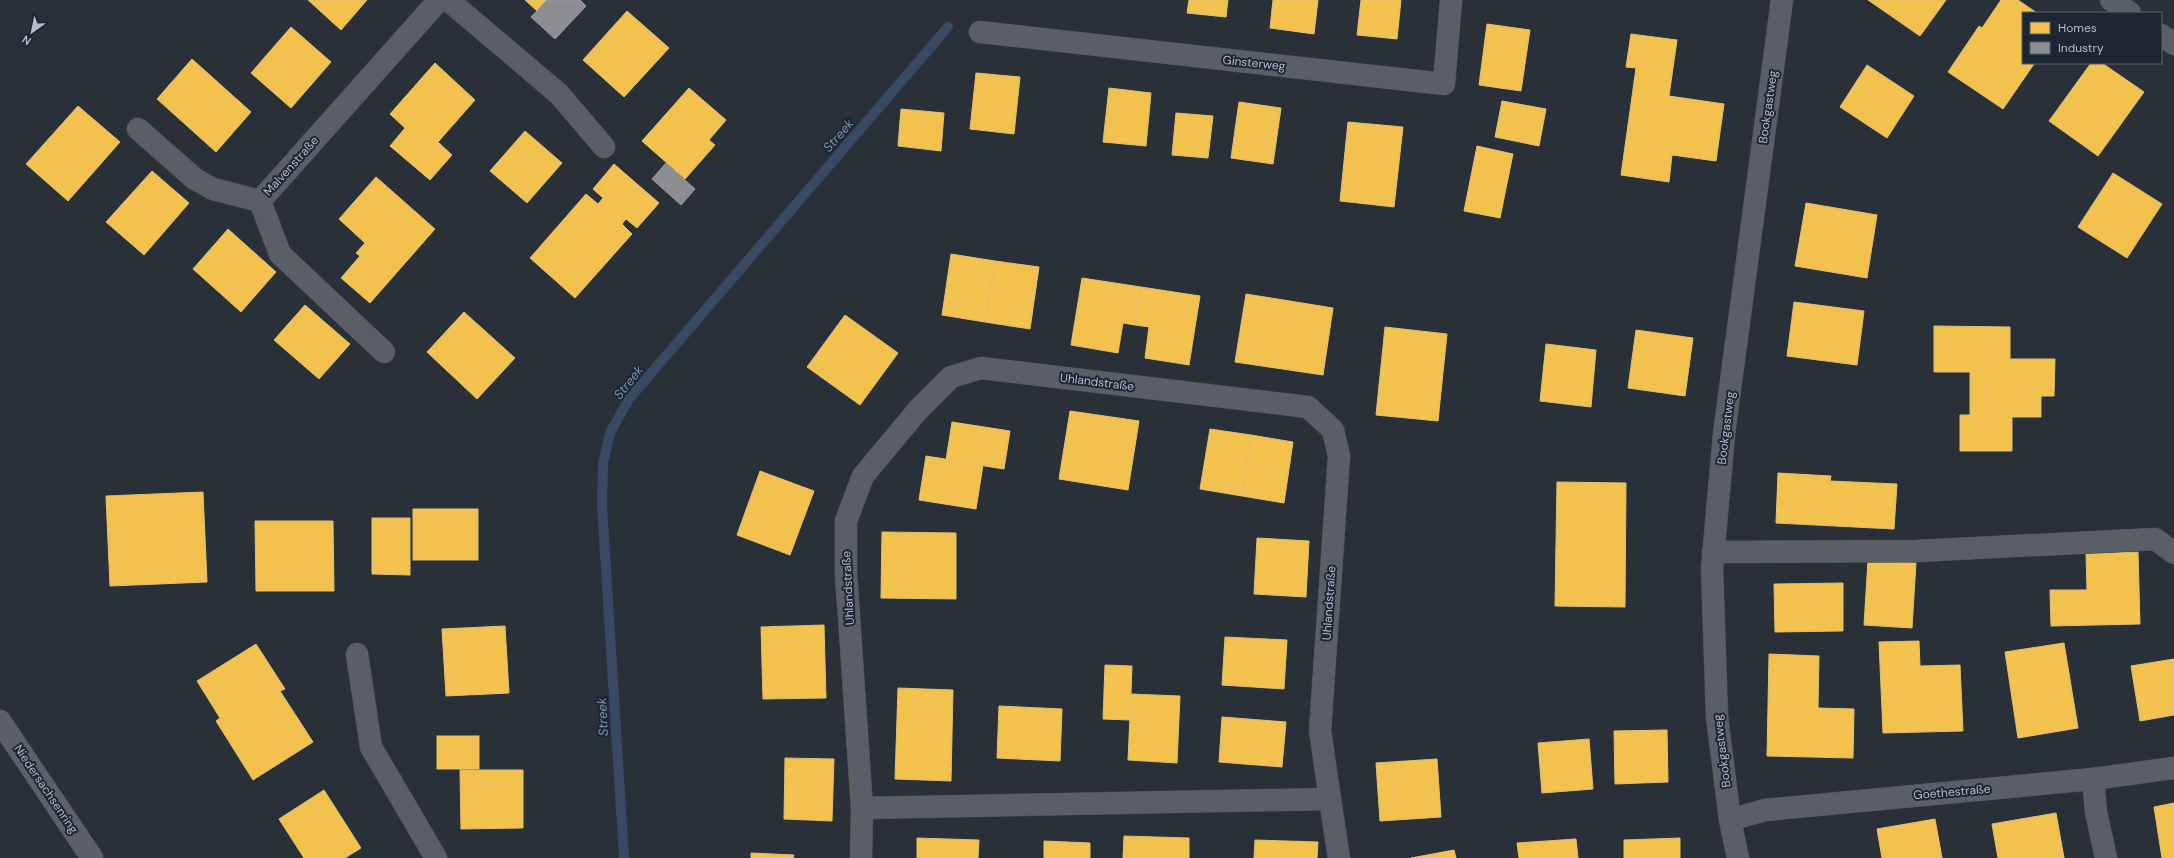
<svg xmlns="http://www.w3.org/2000/svg" width="2174" height="858" font-family="'DM Sans',sans-serif">
	<rect width="100%" height="100%" fill="#2a3038"/>
	<g fill="#f2c14e" stroke="#dfc073">
		<polygon points="308,0 367,0 341,30"/>
		<polygon points="525,0 547,0 537,11"/>
		<polygon points="1189,0 1228,0 1226,17 1187,13"/>
		<polygon points="1273,0 1318,0 1314,34 1270,28"/>
		<polygon points="1361,0 1401,0 1397,39 1357,35"/>
		<polygon points="1868,0 1946,0 1920,36"/>
		<polygon points="2001,0 2018,0 2037,13 2023,13 2023,63 2034,64 2003,109 1948,72 1979,26 1982,28"/>
		<polygon points="627,11 669,48 624,97 583,60"/>
		<polygon points="1487,24 1530,30 1521,91 1479,85"/>
		<polygon points="291,27 331,62 291,108 251,73"/>
		<polygon points="1631,34 1677,40 1669,96 1724,104 1716,161 1672,155 1669,182 1621,175 1636,68 1626,67"/>
		<polygon points="192,59 251,112 216,152 157,99"/>
		<polygon points="435,63 475,100 438,142 452,155 430,180 390,146 405,128 390,114"/>
		<polygon points="2091,63 2102,63 2144,92 2098,156 2049,121"/>
		<polygon points="1867,65 1914,96 1887,138 1840,107"/>
		<polygon points="976,73 1020,77 1014,134 970,129"/>
		<polygon points="689,88 726,120 709,140 715,145 685,179 642,141"/>
		<polygon points="1109,88 1151,93 1146,146 1103,142"/>
		<polygon points="1502,101 1546,109 1539,146 1495,137"/>
		<polygon points="1239,102 1281,108 1273,164 1231,158"/>
		<polygon points="78,106 120,142 68,201 26,164"/>
		<polygon points="901,109 944,113 941,151 898,146"/>
		<polygon points="1176,113 1213,116 1208,158 1172,155"/>
		<polygon points="1348,122 1403,127 1394,207 1340,201"/>
		<polygon points="525,131 562,163 527,203 490,171"/>
		<polygon points="1477,146 1513,154 1500,218 1464,211"/>
		<polygon points="614,164 659,203 637,228 626,219 622,224 632,234 575,298 530,258 586,194 598,204 603,198 593,189"/>
		<polygon points="152,171 189,203 144,255 106,222"/>
		<polygon points="2113,173 2162,204 2127,258 2078,227"/>
		<polygon points="376,177 435,229 370,303 341,278 360,256 356,253 365,243 339,219"/>
		<polygon points="1806,203 1877,215 1867,278 1795,266"/>
		<polygon points="228,229 276,272 241,312 193,269"/>
		<polygon points="951,254 995,261 985,322 942,315"/>
		<polygon points="995,261 1039,267 1030,329 985,322"/>
		<polygon points="1082,278 1141,287 1135,325 1123,323 1118,353 1071,345"/>
		<polygon points="1141,287 1200,296 1189,365 1145,358 1149,327 1135,325"/>
		<polygon points="1246,294 1333,308 1323,375 1235,362"/>
		<polygon points="1794,302 1864,311 1857,365 1787,356"/>
		<polygon points="305,305 350,344 319,379 274,340"/>
		<polygon points="464,312 515,358 477,399 427,352"/>
		<polygon points="845,315 898,353 860,405 807,367"/>
		<polygon points="1934,326 2010,327 2010,359 2055,359 2054,396 2041,396 2041,417 2012,417 2012,451 1960,451 1960,415 1970,415 1970,372 1934,372"/>
		<polygon points="1385,327 1447,334 1438,421 1376,415"/>
		<polygon points="1636,330 1693,338 1685,396 1628,388"/>
		<polygon points="1546,344 1596,350 1591,407 1540,401"/>
		<polygon points="1070,411 1139,421 1128,490 1059,479"/>
		<polygon points="952,422 1010,431 1004,469 946,460"/>
		<polygon points="1210,429 1251,435 1242,496 1200,489"/>
		<polygon points="1251,435 1293,442 1284,503 1242,496"/>
		<polygon points="926,456 983,465 976,509 919,500"/>
		<polygon points="760,471 814,491 790,555 737,535"/>
		<polygon points="1778,473 1831,476 1830,481 1897,484 1894,529 1776,523"/>
		<polygon points="1557,482 1626,483 1625,607 1555,606"/>
		<polygon points="203,492 207,582 110,586 106,496"/>
		<rect x="413" y="509" width="65" height="51"/>
		<polygon points="372,518 410,518 410,575 372,574"/>
		<polygon points="255,521 333,521 334,591 256,591"/>
		<polygon points="882,532 956,533 956,599 881,598"/>
		<polygon points="1257,538 1309,541 1306,597 1254,594"/>
		<polygon points="2138,552 2140,624 2051,626 2050,590 2087,590 2086,554"/>
		<polygon points="1868,560 1916,563 1912,628 1864,625"/>
		<polygon points="1843,583 1843,631 1775,632 1774,584"/>
		<polygon points="824,625 826,698 763,699 761,627"/>
		<polygon points="505,626 509,693 446,696 442,629"/>
		<polygon points="1225,637 1287,640 1284,689 1222,685"/>
		<polygon points="1919,641 1920,666 1960,665 1963,731 1883,733 1879,642"/>
		<polygon points="2064,643 2078,728 2018,738 2005,652"/>
		<polygon points="256,644 285,689 280,691 313,742 253,780 216,721 220,718 197,681"/>
		<polygon points="1769,654 1819,656 1818,708 1854,709 1853,758 1767,756"/>
		<polygon points="2174,659 2174,715 2140,721 2131,666"/>
		<polygon points="1105,665 1132,666 1130,720 1103,719"/>
		<polygon points="898,688 953,690 951,781 895,779"/>
		<polygon points="1131,694 1180,696 1177,763 1128,760"/>
		<polygon points="999,706 1062,709 1060,761 997,758"/>
		<polygon points="1222,717 1286,722 1282,767 1219,762"/>
		<polygon points="1667,730 1668,782 1615,784 1614,731"/>
		<rect x="437" y="736" width="42" height="33"/>
		<polygon points="1589,739 1593,789 1542,793 1538,743"/>
		<polygon points="785,758 834,759 832,821 784,819"/>
		<polygon points="1437,759 1441,817 1380,821 1376,763"/>
		<polygon points="460,770 523,770 523,828 461,829"/>
		<polygon points="324,790 361,848 345,858 304,858 279,819"/>
		<polygon points="2174,803 2174,858 2162,858 2154,807"/>
		<polygon points="2056,813 2064,858 1998,858 1992,824"/>
		<polygon points="1935,819 1942,858 1882,858 1877,829"/>
		<polygon points="1124,836 1189,838 1189,858 1123,858"/>
		<polygon points="917,838 979,840 978,858 917,858"/>
		<polygon points="1680,838 1680,858 1624,858 1624,840"/>
		<polygon points="1576,839 1578,858 1519,858 1517,843"/>
		<polygon points="1255,840 1318,842 1317,858 1254,858"/>
		<polygon points="1044,841 1090,843 1090,858 1044,858"/>
		<polygon points="1454,850 1456,858 1411,858"/>
		<polygon points="751,853 794,855 793,858 751,858"/>
	</g>
	<g fill="#8d8d92" stroke="#999ba2">
		<polygon points="547,0 580,0 586,6 555,39 531,17"/>
		<polygon points="666,163 695,189 681,205 652,179"/>
	</g>
	<g fill="none" stroke-linecap="round" stroke-linejoin="round">
		<polyline stroke="#384963" stroke-width="10" points="624,858 602,506 603,464 610,433 629,399 948,27"/>
		<g stroke="#484c53" stroke-width="23">
			<g id="minor">
				<polyline points="448,0 559,94 604,147"/>
				<polyline points="2111,0 2130,13"/>
				<polyline points="980,32 1444,84 1451,0"/>
				<polyline points="2161,35 2174,44"/>
				<polyline points="138,129 195,179 213,189 260,201"/>
				<polyline points="260,201 439,0"/>
				<polyline points="260,201 280,254 384,352"/>
				<polyline points="1713,552 1917,551 2155,539 2174,553"/>
				<polyline points="357,654 371,747 436,858"/>
				<polyline points="2093,779 2096,812 2106,858"/>
				<polyline points="862,808 1330,799 1339,858"/>
				<polyline points="1730,820 1765,810 2093,779 2174,768"/>
				<polyline points="861,858 862,808 846,573 846,521 863,476 918,410 951,377 981,368 1308,407 1333,430 1339,456 1320,731 1330,799"/>
				<polyline points="1738,858 1730,820 1717,717 1712,569 1724,434 1782,0"/>
			</g>
		</g>
		<g stroke="#484c55" stroke-width="23">
			<polyline id="major" points="0,721 92,858"/>
		</g>
		<use href="#minor" stroke="#5a5e66" stroke-width="22"/>
		<use href="#major" stroke="#5c6168" stroke-width="22"/>
	</g>
	<g text-anchor="middle" stroke-width="4" stroke-linejoin="round" paint-order="stroke">
		<g font-size="12" fill="#b4bcc9" stroke="#1d2633">
			<text transform="translate(1254 63) rotate(6)" y="4">Ginsterweg</text>
			<text transform="translate(1768 107) rotate(-82)" y="4">Bookgastweg</text>
			<text transform="translate(291 166) rotate(-48)" y="4">Malvenstraße</text>
			<text transform="translate(1097 382) rotate(7)" y="4">Uhlandstraße</text>
			<text transform="translate(1726 428) rotate(-83)" y="4">Bookgastweg</text>
			<text transform="translate(848 588) rotate(-93)" y="4">Uhlandstraße</text>
			<text transform="translate(1329 603) rotate(-86)" y="4">Uhlandstraße</text>
			<text transform="translate(1722 751) rotate(-97)" y="4">Bookgastweg</text>
			<text transform="translate(46 789) rotate(56)" y="4">Niedersachsenring</text>
			<text transform="translate(1952 792) rotate(-5)" y="4">Goethestraße</text>
		</g>
		<g font-size="13" font-style="italic" fill="#7c92b1" stroke="#1d2633">
			<text transform="translate(838 135) rotate(-49)" y="5">Streek</text>
			<text transform="translate(628 382) rotate(-52)" y="5">Streek</text>
			<text transform="translate(602 717) rotate(-93)" y="5">Streek</text>
		</g>
	</g>
	<rect x="2022" y="12" width="140" height="52" fill="#1d2633" stroke="#59626f"/>
	<rect x="2030" y="22" width="20" height="12" fill="#f2c14e" stroke="#59626f"/>
	<text x="2058" y="32" font-size="12" fill="#b4bcc9">Homes</text>
	<rect x="2030" y="42" width="20" height="12" fill="#8d8d92" stroke="#59626f"/>
	<text x="2058" y="52" font-size="12" fill="#b4bcc9">Industry</text>
	<g transform="translate(32 32) rotate(213)" stroke="#1d2633" stroke-width="3" paint-order="stroke">
	<path d="M0-3L7 15L0 10L-7 15Z" fill="#b4bcc9"/>
	<text y="-6" font-size="11" font-weight="bold" text-anchor="middle" fill="#b4bcc9">N</text>
	</g>
</svg>
